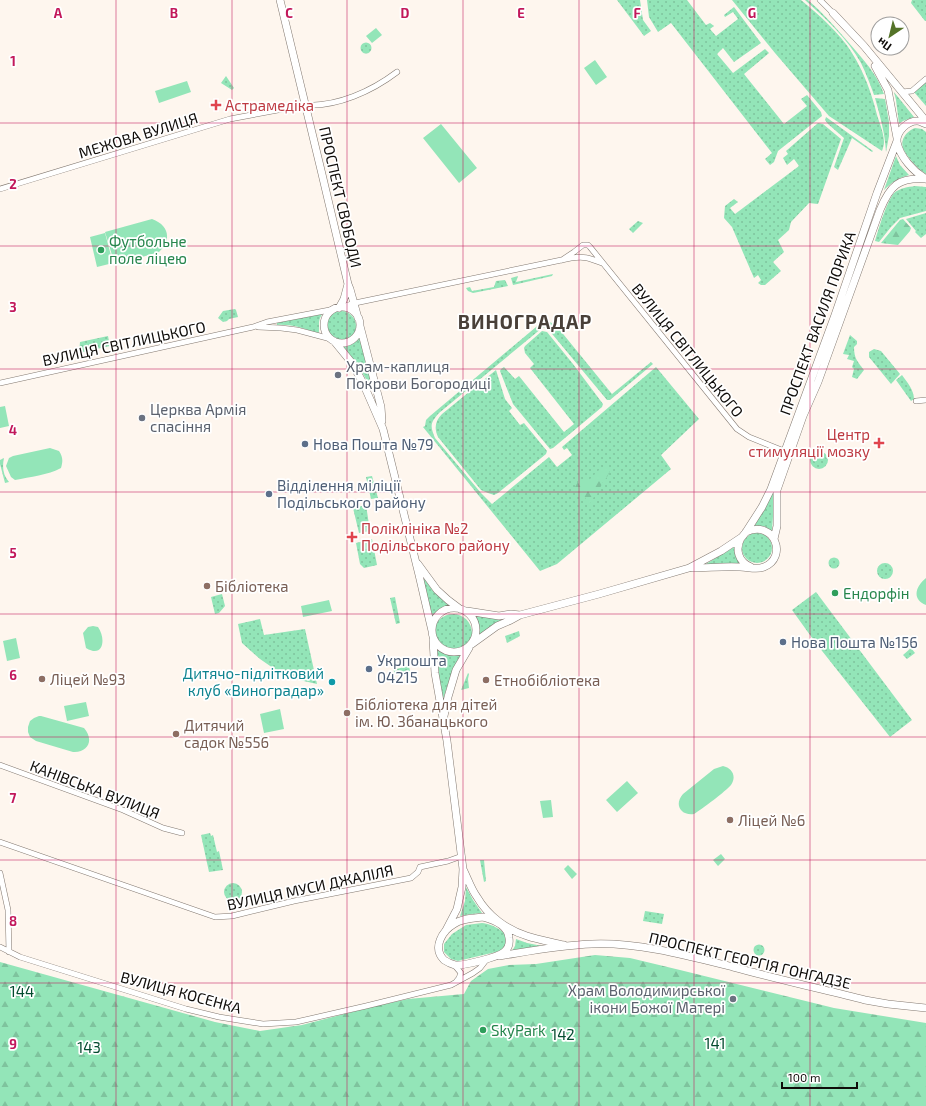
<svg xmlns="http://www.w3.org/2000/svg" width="926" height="1106" font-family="'Exo 2',sans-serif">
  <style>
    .grass { fill: url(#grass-dots) }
    .forest { fill: url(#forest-firs) }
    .garden { fill: #93e5b8 }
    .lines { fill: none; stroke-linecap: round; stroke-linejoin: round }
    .street-casing { stroke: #837971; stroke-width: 6 }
    .secondary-casing { stroke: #837971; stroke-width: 8 }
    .street { stroke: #fff; stroke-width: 5 }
    .secondary { stroke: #fff; stroke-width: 7 }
    .grid { fill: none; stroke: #c2185b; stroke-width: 1; stroke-opacity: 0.55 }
    .health-dot { fill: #e0444e; stroke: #fff; stroke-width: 1.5 }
    .leisure-dot { fill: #2e9e5b; stroke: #fff; stroke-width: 1.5 }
    .worship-dot { fill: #6b7280; stroke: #fff; stroke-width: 1.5 }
    .service-dot { fill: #5c6f8a; stroke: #fff; stroke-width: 1.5 }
    .education-dot { fill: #8d6e63; stroke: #fff; stroke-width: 1.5 }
    .culture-dot { fill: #0f9aa8; stroke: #fff; stroke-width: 1.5 }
    .labels { text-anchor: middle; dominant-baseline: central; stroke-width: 3.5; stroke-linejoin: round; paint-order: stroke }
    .health-label { font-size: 15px; fill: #be3a42; stroke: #fff; text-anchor: start }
    .street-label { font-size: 15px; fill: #0f0c09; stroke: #fff }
    .leisure-label { font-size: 15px; fill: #27864d; stroke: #fff; text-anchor: start }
    .worship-label { font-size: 15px; fill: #5b616d; stroke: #fff; text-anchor: start }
    .service-label { font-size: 15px; fill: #4e5e75; stroke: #fff; text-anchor: start }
    .education-label { font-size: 15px; fill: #785e54; stroke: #fff; text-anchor: start }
    .culture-label { font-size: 15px; fill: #0d838f; stroke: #fff; text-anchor: end }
    .park-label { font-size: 15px; fill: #044c2f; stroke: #fff }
    .district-label { font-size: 19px; font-weight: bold; letter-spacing: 1px; fill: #494039; stroke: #fff }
    .grid-label { font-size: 13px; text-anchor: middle; font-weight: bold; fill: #c2185b; stroke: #fff; stroke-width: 3.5; stroke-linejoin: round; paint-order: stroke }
  </style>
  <defs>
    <pattern id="grass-dots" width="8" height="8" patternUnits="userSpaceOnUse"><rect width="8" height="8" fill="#93e5b8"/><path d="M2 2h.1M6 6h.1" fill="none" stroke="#7ec39d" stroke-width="1.8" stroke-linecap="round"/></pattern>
    <pattern id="forest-firs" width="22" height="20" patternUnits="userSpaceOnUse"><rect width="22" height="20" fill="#93e5b8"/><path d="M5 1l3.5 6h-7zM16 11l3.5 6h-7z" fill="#7ec39d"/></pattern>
  </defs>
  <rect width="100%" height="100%" fill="#fef6ee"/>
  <path class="grass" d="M617,0H640L643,20L651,31L644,36Z
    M647,0H687L706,25L710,23L714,26L710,29L716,36L738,19L733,12L725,17L724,15L734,7L761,43L734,62L723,48L717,54L733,73L765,49L769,53L744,74L784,124L807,106L801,99L807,95L821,112L822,116L778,151L774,162L770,165L765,159L772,153L671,23L658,32L649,17Z
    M732,0H801C819,15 840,33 852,53C864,72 872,94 877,115C880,124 884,134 884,142C884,145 883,148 882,151L829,116L775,53Z
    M805,0H808C823,13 836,28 849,43C863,59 877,74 884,94L874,95C870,84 866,73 861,63C848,39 825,18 805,0Z
    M912,0H926V21H925L911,3Z
    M360.5 48a5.5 5.5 0 1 1 11 0a5.5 5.5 0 1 1-11 0Z
    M226,76L234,88L232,90L221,83Z
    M926,82V106L914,92Z
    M894,92L914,117L903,121L899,124L896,100Z
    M875,98L885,99L889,122V136L886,152C885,133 880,116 875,98Z
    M826,117L873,151L872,152L852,138L838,170L834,167L844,138L828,124L825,120Z
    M818,123L823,124L841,139L818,204L809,203L791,222L789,230L778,240L784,252L773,262L781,271L765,285H761L758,283L761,280L758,275L754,278L732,227L724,218L725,206L734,199L738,202L730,208L735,214L799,166L794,159L787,165L783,158L788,154L786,151Z
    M915,128L922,129L926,132V174C919,170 906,156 903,148C900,139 907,131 915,128Z
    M896,156L900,165L909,175C898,178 892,182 884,190Z
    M915,186L926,187V211L900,218L891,227L879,242L875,241C879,228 886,203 894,193C900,188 908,187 915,186Z
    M926,213V234L921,238L915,232L916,231L906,219Z
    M638,221L643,223L633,233L629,229Z
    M553,274L552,276L513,285L511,278L518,276L516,282Z
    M505,280L508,286L473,293L468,291L466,288L470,287L472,291L494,287L496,281Z
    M235,309L236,310L238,317L229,319L227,321L223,322L218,318L223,311Z
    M326 326a15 15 0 1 1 30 0a15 15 0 1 1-30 0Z
    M323,313C316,322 321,327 318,335C307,328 290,324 277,325V322Z
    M546,321L555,324L612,394L651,362L653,364L610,400H607L548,329L544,327L542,328L439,413C430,423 430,426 435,438L481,493L492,504L549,457L557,467L572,455L567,448L564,450L562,447L656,367L699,419L661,455L671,469L557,564L540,571L423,427L425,426L426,420L430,416L542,322Z
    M542,331L547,332L573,364L603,404L602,407L553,448L550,449L513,404L500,371L501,369L504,367L515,379L519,376L564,432L574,424L530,368L534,364L525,353L524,348L525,346Z
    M850,335L857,341V344L854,347C854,359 858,362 864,370L857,379L852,377L854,369L852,367L854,361L847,359L849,355L843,354Z
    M108,336L110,346L79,353L80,342Z
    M360,336L373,385L371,387L358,366L341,347C349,347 355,343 360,336Z
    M874,349L881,351L900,374L891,384L869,357V352Z
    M496,370L505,399L512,408L509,411L520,425L524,423L547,451L546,454L498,493L494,495L488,493L481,490L438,437C434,428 435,421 442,414Z
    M902,375C907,382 914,390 914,399L911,401L896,380Z
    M810 460a9 9 0 1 1 18 0a9 9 0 1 1-18 0Z
    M4,458C2,467 3,475 9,482L5,483L0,464V460Z
    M372,476L378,498L371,499L366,477Z
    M775,488L772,531L764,526L754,527Z
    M366,505L370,531L359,533L353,508Z
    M742 548a15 15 0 1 1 30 0a15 15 0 1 1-30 0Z
    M372,539L377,565L364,568L360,564L356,543Z
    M734,547L735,555L740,564L731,563L701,567Z
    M828.5 563a5.5 5.5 0 1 1 11 0a5.5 5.5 0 1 1-11 0Z
    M877 571a8 8 0 1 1 16 0a8 8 0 1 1-16 0Z
    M421,574L433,591L449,604V606C441,608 437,612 432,619Z
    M816,592L912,720L890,737L815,642L792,610Z
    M222,594L225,606L219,613L215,614L211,597Z
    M395,597L400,623L396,624L390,598Z
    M434 633a19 19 0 1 1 38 0a19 19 0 1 1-38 0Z
    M475,615L505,617L506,620L477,637C480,628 479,624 475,615Z
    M260,619L264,635L305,629L317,684L286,677L260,659L242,643L238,624Z
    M519,631L520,636L507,643L505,636Z
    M436,648C442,654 450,657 459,655L460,657L453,670L443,699L441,698Z
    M911,648L915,653L907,659L903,655Z
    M409,666L410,671L395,674L393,669L396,668V669Z
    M468,673L469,674L468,679L469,688L461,690Z
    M210,833L211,836L213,835L217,852L219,851L223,870L209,872L201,835Z
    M480,860H484L486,881L484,882Z
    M224 892a9 9 0 1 1 18 0a9 9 0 1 1-18 0Z
    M466,887L473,900L482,913L471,914L460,916L465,901Z
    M645,911L664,914L662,924L643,921Z
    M482,923C497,925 518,937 500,951L458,961L451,959L444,952V944L452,934L466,925Z
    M516,939L527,943L542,946L512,951L515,946Z
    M753.5 950a5.5 5.5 0 1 1 11 0a5.5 5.5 0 1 1-11 0Z"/>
  <path class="forest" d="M903,219L911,228L910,231L898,245L881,243L900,220Z
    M601,468H607L610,471L607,477L603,482L597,494L593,498L590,504H588L585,497L578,493L574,489L579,480L590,479Z
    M595,955L630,958L680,970L834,1008L926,1023V1106H0V962L215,1022L260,1031L302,1025L371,1007L408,999L464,994L471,981L488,969L509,965L536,964Z"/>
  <path class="garden" d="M376,28L382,35L372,43L366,36Z
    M595,60L607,77L596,85L584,68Z
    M187,81L191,92L159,103L155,91Z
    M441,124L477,168L459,183L423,138Z
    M152,219C169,225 172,240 159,252L115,265L105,232Z
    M105,233L113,263L97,267L90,237Z
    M5,406L9,426L0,428V407Z
    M50,448L59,451C63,457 63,461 61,468C48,475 30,477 15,480L11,477L6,466L9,458L13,456Z
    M926,578V605C911,599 916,586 926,578Z
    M329,600L332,611L303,617L301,606Z
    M93,626L98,627C106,638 104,659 86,648L83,633L88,627Z
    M16,638L20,658L7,661L3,641Z
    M86,702L89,716L67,721L64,706Z
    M280,709L284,729L264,733L260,714Z
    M39,716H41L84,728C94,739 89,753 73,752L36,741L30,737L28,732V727L30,721L34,718Z
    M723,766C732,768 737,776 731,785C726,791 702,809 694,814C680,816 674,804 683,794L714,769Z
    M627,781L638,793L617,812L606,800Z
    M551,800L553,817L543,818L540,801Z
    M721,854L725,859L718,866L713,860Z
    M568,865L577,874L572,879L564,869Z"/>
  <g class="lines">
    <defs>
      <path id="street" d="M820,0L833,13
        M902,92L912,91L926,79
        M0,189L230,119L305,105C337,107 372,91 397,72
        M562,260L574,252L583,245H588L590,247L737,429L749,437L784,451
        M339,308L355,303L571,258C585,256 589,258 602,263
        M258,327L281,328L297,330L331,339
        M0,383L253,327L267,322L335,309
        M916,401L926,400
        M0,765L123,810L163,828L182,833
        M0,842L215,917L232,916L294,901L411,878L418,872L420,867L448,861L462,856
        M0,873L8,910L9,952
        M0,947L20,957L186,1009L219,1017L263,1024L296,1022L366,1006L451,985L473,973L480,968L487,959
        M454,965L456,967L461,973L459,978L455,983"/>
      <path id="secondary" d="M280,0L321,170L348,284L350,289L358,318
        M833,13L864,46L926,121
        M875,66L888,90L897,138
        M926,179C913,171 900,157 897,142C896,132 907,121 917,121C920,121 923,123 926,124
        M324 325a18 18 0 1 1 36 0a18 18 0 1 1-36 0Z
        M339,308L344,299L348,284
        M360,326L381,407L382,421
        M334,341L352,363L363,383L383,429L419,575L432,631
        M741,538C735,549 738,562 751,567
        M774,539L777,526V490L803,416L818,382L880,210C890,186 898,177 926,179
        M418,564L437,590L448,600L460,609
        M693,568C708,568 724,566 740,567C748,567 757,570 764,567C788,558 775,519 746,532
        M432 630a22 22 0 1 1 44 0a22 22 0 1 1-44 0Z
        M467,611L499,616L511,614L520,615
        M433,640L435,673L447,741L463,869L462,887L457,909L445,932
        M472,644L497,626L511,620L520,615L599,594L689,568L721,551L742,537L746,532L762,507L771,489L835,315L877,193L897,141
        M444,716L448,697L456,670L469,648
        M463,869C468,879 471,889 477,897C488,916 507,930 527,936C539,940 552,942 564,945
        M483,917C495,920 508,925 509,938C510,944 509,948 504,952C498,957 464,966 455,965C451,964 447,962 444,960C432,948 442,931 454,924C462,918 473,918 483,917Z
        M499,956C530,951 561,945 592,944C638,942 689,956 733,967C777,979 821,989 865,1000L888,1004L926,1008"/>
    </defs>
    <use href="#street" class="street-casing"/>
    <use href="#secondary" class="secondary-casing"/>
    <use href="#street" class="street"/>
    <use href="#secondary" class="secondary"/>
  </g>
  <path class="grid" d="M116,0V1106M232,0V1106M347,0V1106M463,0V1106M579,0V1106M694,0V1106M810,0V1106M0,123H926M0,246H926M0,369H926M0,492H926M0,614H926M0,737H926M0,860H926M0,983H926"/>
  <g class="health-dot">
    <path d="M214 99h4v4h4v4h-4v4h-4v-4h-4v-4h4z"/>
    <path d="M877 437h4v4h4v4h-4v4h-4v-4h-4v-4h4z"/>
    <path d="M350 531h4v4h4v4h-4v4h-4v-4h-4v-4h4z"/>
  </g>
  <g class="leisure-dot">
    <circle cx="101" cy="250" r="4"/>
    <circle cx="835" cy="593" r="4"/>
    <circle cx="483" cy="1030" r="4"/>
  </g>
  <g class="worship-dot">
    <circle cx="338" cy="375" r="4"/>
    <circle cx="142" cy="418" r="4"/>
    <circle cx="733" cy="999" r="4"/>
  </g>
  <g class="service-dot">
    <circle cx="305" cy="444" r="4"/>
    <circle cx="269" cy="494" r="4"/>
    <circle cx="783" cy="642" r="4"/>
    <circle cx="369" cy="669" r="4"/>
  </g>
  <g class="education-dot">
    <circle cx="207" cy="586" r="4"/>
    <circle cx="42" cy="679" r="4"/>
    <circle cx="486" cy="680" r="4"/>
    <circle cx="347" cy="713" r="4"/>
    <circle cx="176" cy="734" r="4"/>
    <circle cx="730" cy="820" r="4"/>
  </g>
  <circle class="culture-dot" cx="332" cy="682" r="4"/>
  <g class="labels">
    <g class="health-label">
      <text x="225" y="105">Астрамедіка</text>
      <text x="870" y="434" text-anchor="end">Центр<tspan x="870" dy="17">стимуляції мозку</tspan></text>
      <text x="361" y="528">Поліклініка №2<tspan x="361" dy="17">Подільського району</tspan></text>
    </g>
    <g class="street-label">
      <text transform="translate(138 135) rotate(-17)">МЕЖОВА ВУЛИЦЯ</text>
      <text transform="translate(341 197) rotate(77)">ПРОСПЕКТ СВОБОДИ</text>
      <text transform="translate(817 323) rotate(-70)">ПРОСПЕКТ ВАСИЛЯ ПОРИКА</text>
      <text transform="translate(124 343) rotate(-12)">ВУЛИЦЯ СВІТЛИЦЬКОГО</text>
      <text transform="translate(688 350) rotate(51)">ВУЛИЦЯ СВІТЛИЦЬКОГО</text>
      <text transform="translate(95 789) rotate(21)">КАНІВСЬКА ВУЛИЦЯ</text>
      <text transform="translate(310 887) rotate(-12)">ВУЛИЦЯ МУСИ ДЖАЛІЛЯ</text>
      <text transform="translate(750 960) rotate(13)">ПРОСПЕКТ ГЕОРГІЯ ГОНГАДЗЕ</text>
      <text transform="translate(181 992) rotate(15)">ВУЛИЦЯ КОСЕНКА</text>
    </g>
    <g class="leisure-label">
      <text x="109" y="241">Футбольне<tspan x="109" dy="17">поле ліцею</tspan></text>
      <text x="843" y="593">Ендорфін</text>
      <text x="491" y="1030">SkyPark</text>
    </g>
    <g class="worship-label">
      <text x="346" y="366">Храм-каплиця<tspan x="346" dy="17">Покрови Богородиці</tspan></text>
      <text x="150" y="409">Церква Армія<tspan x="150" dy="17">спасіння</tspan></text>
      <text x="725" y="990" text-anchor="end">Храм Володимирської<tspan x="725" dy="17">ікони Божої Матері</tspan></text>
    </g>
    <g class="service-label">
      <text x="313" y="444">Нова Пошта №79</text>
      <text x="277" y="485">Відділення міліції<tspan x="277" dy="17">Подільського району</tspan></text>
      <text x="791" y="642">Нова Пошта №156</text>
      <text x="377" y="660">Укрпошта<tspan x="377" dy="17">04215</tspan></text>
    </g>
    <g class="education-label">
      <text x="215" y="586">Бібліотека</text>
      <text x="50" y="679">Ліцей №93</text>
      <text x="494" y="680">Етнобібліотека</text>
      <text x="355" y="704">Бібліотека для дітей<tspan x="355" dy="17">ім. Ю. Збанацького</tspan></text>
      <text x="184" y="725">Дитячий<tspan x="184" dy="17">садок №556</tspan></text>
      <text x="738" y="820">Ліцей №6</text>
    </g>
    <g class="culture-label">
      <text x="324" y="673">Дитячо-підлітковий<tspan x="324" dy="17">клуб «Виноградар»</tspan></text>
    </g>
    <g class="park-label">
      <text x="22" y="991">144</text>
      <text x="563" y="1034">142</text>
      <text x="715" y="1043">141</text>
      <text x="89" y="1047">143</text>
    </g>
    <g class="district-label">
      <text x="525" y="321">ВИНОГРАДАР</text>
    </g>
  </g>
  <g class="grid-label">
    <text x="58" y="18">A</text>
    <text x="174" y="18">B</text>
    <text x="289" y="18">C</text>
    <text x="405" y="18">D</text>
    <text x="521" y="18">E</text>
    <text x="637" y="18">F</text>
    <text x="752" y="18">G</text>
    <text x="13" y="66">1</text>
    <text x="13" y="189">2</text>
    <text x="13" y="312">3</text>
    <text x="13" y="435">4</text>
    <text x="13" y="558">5</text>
    <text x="13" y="680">6</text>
    <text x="13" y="803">7</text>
    <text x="13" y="926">8</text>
    <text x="13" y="1049">9</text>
  </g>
  <g transform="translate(890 36) rotate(215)"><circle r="19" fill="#ffffff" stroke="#9f9e9d"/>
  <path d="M0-3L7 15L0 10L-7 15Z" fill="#547328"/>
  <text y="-6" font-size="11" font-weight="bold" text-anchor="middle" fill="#0f0c09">Пн</text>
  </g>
  <path d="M782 1082v6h75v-6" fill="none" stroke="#0f0c09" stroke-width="2"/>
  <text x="788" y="1082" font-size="12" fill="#0f0c09" stroke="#ffffff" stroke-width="3" paint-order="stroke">100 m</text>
</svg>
